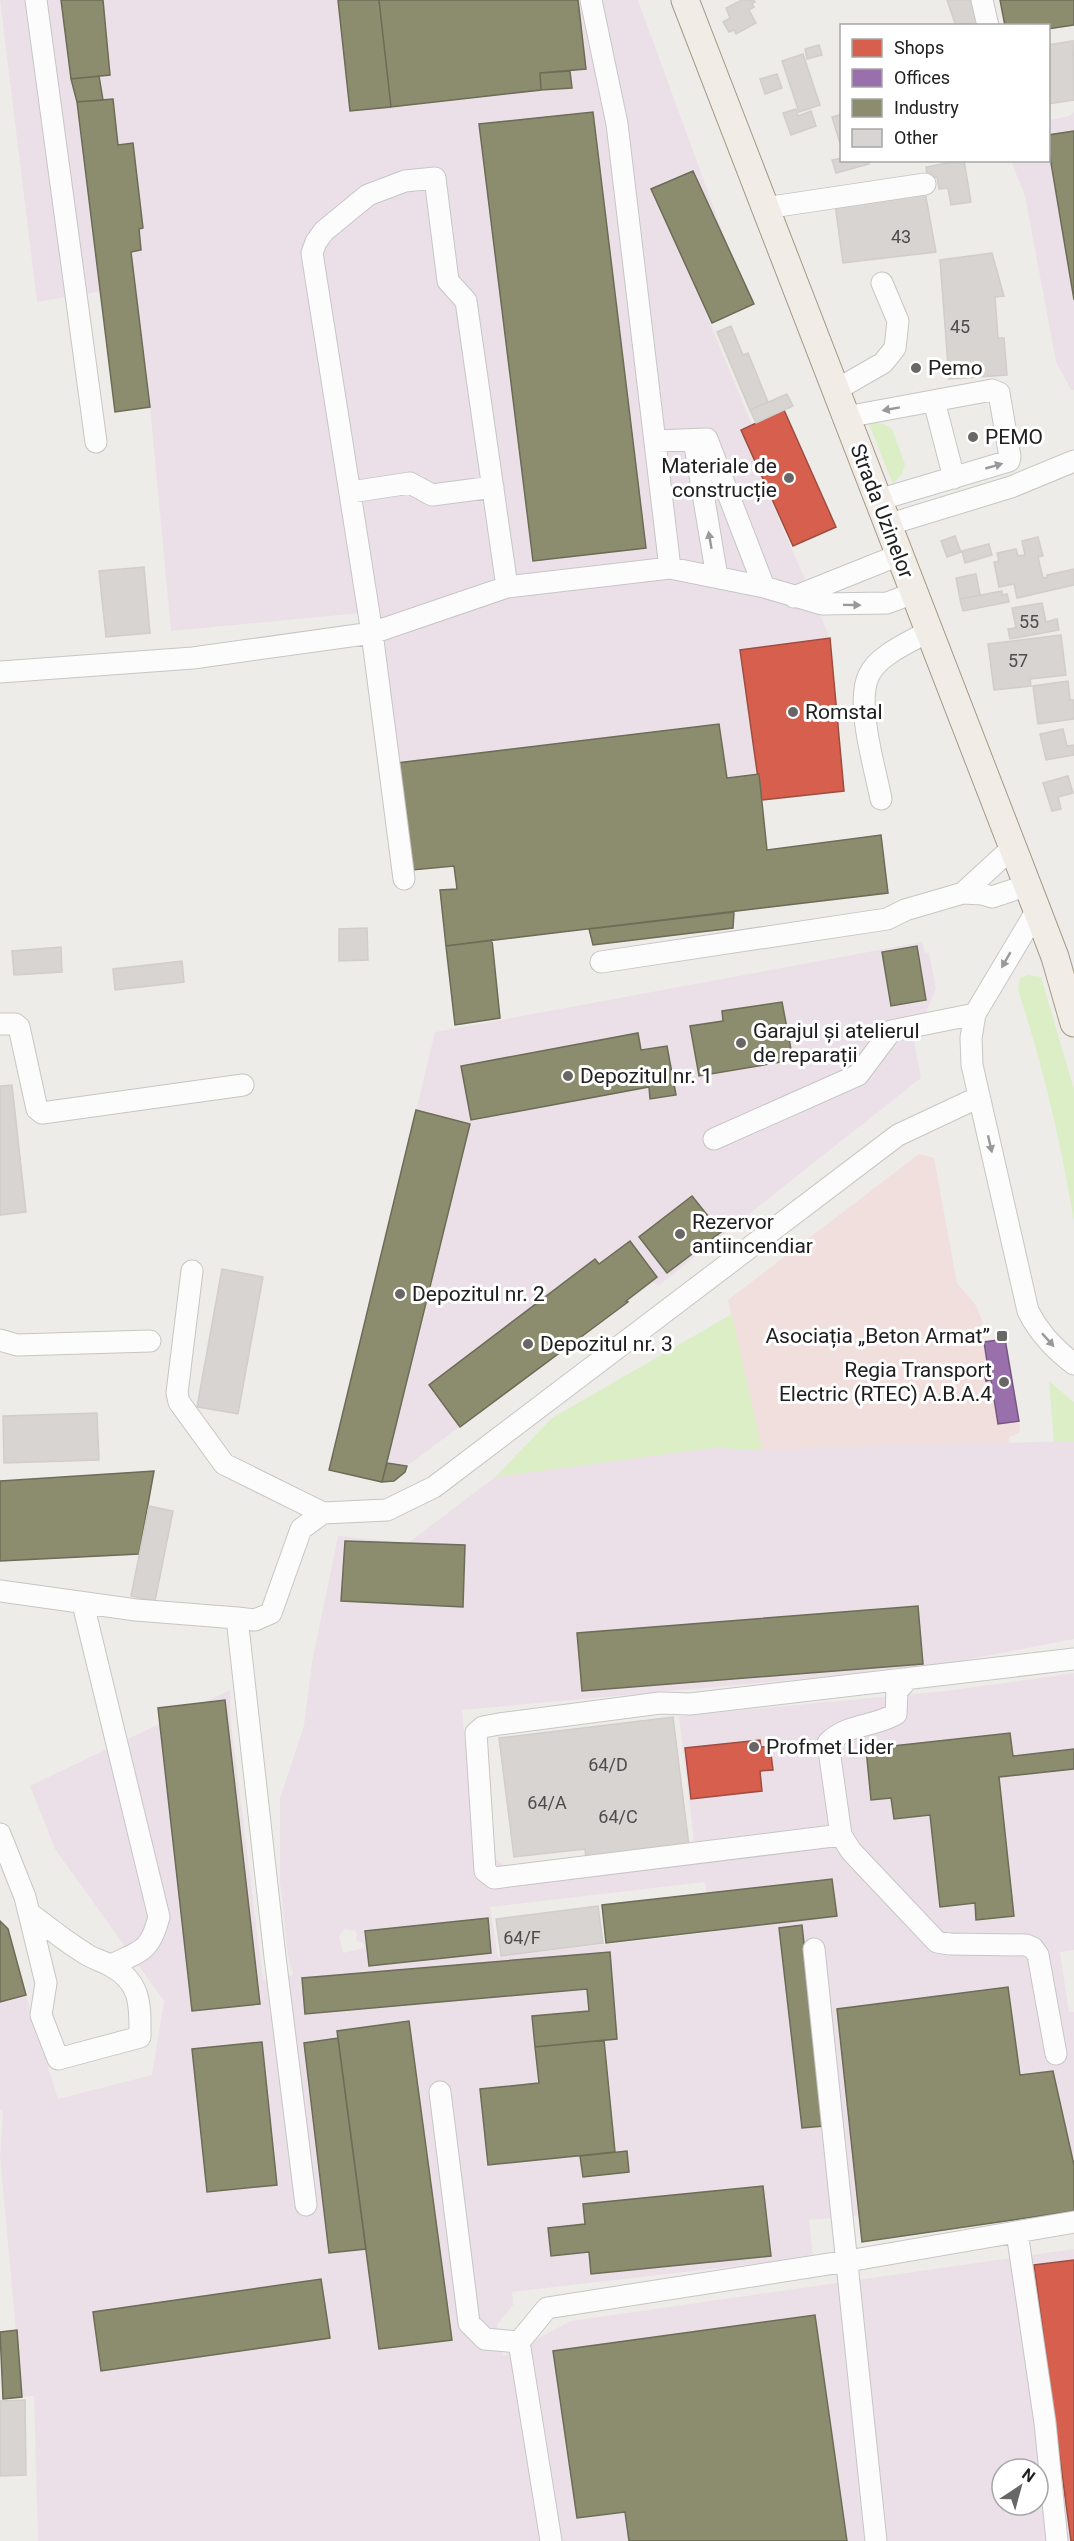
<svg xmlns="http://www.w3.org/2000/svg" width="1074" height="2541" font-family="Roboto,sans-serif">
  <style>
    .commercial { fill: #f1dfdd }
    .industrial { fill: #ece0e8; fill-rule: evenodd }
    .grass { fill: #dbeec5 }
    .shops { fill: #d6604d; stroke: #9f4d40; stroke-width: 1.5 }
    .offices { fill: #9970ab; stroke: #755881; stroke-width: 1.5 }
    .industry { fill: #8c8c6e; stroke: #6c6c57; stroke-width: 1.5 }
    .building { fill: #d7d4d1; stroke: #d1cdca; stroke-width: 1.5 }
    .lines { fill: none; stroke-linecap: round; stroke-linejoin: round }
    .minor-casing { stroke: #c7c6c5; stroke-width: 23 }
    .major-casing { stroke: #a59a85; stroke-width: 29 }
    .minor { stroke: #fcfcfc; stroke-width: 21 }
    .major { stroke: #f1ece6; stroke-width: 27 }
    .oneway { fill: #999 }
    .poi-dot { fill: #686766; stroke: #fff; stroke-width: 2 }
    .labels { text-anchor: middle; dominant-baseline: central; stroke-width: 6; stroke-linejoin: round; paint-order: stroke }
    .number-label { font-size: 18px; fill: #4e4d4c }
    .poi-label { font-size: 21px; fill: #202020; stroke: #fff; text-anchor: start }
    .street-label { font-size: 21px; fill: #202020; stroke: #fff }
  </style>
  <rect width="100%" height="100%" fill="#eeece9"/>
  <path class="commercial" d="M919,1154L934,1158L957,1283L975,1304L982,1320L988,1368L983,1369L985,1381L991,1380L998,1424L1019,1421L1020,1432L1010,1437L1008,1444L762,1450L728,1300Z"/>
  <path class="industrial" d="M0,0H638L728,247L687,267L752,425L741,430L830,638L740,650L759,774L384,809L361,613L171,631L150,407L135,286L37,302Z
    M1074,112V390H1071L1056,362L1025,196L1011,161L1048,160L1049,120L1069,116Z
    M922,942L925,953L929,952L936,989L914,1041L921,1078L658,1286L654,1282L407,1466L405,1472L394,1481L382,1482L329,1470L435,1032Z
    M1074,1441V1639L924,1668L462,1710L465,1741L490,1739L482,1749L495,1858L512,1872L695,1850L679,1716L946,1691L1074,1673V1950L1060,1952L1069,2012H1074V2196L809,2220L813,2257L512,2292L513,2305L497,2325L503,2356L571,2321L1074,2249V2541H38L34,2396L22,2397L0,2156L3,2112L0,2109V2002L26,1995L58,2099L152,2075L164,2001L55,1849L30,1786L230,1690L231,1723L263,1980L293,1975L288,1956L280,1883V1798L304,1725L312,1662L338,1536L408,1543L495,1477L719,1447L740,1450ZM705,1882L713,1932L498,1957L490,1907ZM345,1929L355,1931L357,1934L356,1941L364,1944V1948L343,1953L339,1936ZM1002,2469H1038V2505H1002Z"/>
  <path class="grass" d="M873,423L884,424L892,429L905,464L902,474L893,484L869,424Z
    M1028,975L1041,977L1074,1089V1222C1061,1143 1043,1066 1018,990L1020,978Z
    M732,1314L762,1450H739L719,1447L495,1477L552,1418Z
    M1049,1381L1074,1402V1441L1054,1442Z"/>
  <path class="shops" d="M784,410L836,527L793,546L741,430Z
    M830,638L844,791L761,800L740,650Z
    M760,1740L761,1747L770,1746L773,1770L760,1771L762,1791L691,1799L685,1748Z
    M1074,2260V2541H1071L1034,2265Z"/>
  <path class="offices" d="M1005,1339L1019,1421L998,1424L991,1380L986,1381L983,1369L988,1368L984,1342Z"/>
  <path class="industry" d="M61,0H103L110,75L71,79Z
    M338,0H379L391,107L350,111Z
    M379,0H578L586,69L540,73L541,90L391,107Z
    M1000,0H1074V25L1048,29V26H1005Z
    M570,71L572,88L541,90L540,73Z
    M99,76L103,100L77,102L71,79Z
    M113,99L118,145L133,143L143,228L139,229L141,250L131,252L150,407L115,412L77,102Z
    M593,112L646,548L533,561L479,124Z
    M1074,131V300L1048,145V135Z
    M693,171L754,304L712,323L651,189Z
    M719,724L727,778L759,774L767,850L881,835L888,893L446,946L440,890L457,889L454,866L412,870L397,763Z
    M734,912L733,928L593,945L589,929Z
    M492,940L500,1018L455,1025L446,946Z
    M917,946L926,1000L891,1006L882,952Z
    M782,1002L793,1060L699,1076L690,1026L723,1021L722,1011Z
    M638,1033L641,1050L667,1046L676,1095L650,1099L649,1087L471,1120L461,1066Z
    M416,1110L470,1124L382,1482L329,1470Z
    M692,1196L721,1232L667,1273L639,1237Z
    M630,1241L657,1277L626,1301L628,1302L460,1427L429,1385L595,1259L599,1264Z
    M387,1463L407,1466L405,1472L394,1481L382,1482Z
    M154,1471L139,1554L0,1561V1481Z
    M345,1541L465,1545L463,1607L341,1601Z
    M918,1606L923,1664L582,1691L577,1633Z
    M225,1700L260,2004L192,2011L158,1708Z
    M1010,1733L1013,1756L1074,1749V1769L999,1777L1014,1916L976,1920L975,1903L940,1907L930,1815L894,1819L891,1798L871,1800L866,1749Z
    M832,1879L837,1916L606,1943L602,1905Z
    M488,1918L491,1953L369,1966L365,1931Z
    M0,1921L8,1929L26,1995L0,2002Z
    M802,1925L824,2126L802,2128L779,1928Z
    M610,1952L617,2039L535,2047L532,2016L589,2011L587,1989L305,2014L302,1978Z
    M1008,1987L1020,2075L1053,2071L1074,2165V2211L862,2242L837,2009Z
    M409,2021L452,2340L379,2349L337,2031Z
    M338,2038L366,2249L329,2253L304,2043Z
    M604,2040L615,2152L488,2165L480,2089L539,2083L535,2047Z
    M262,2042L277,2185L207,2192L192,2049Z
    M627,2151L629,2172L583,2177L580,2156Z
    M763,2186L771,2256L591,2274L589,2252L551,2256L548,2228L585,2224L583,2204Z
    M321,2279L330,2338L101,2371L93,2312Z
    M815,2315L847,2541H629L625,2512L577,2518L553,2351Z
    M17,2330L22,2397L3,2399L0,2332Z"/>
  <path class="building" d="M742,0H754L755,2L752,4L754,7L749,10L756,23L736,34L734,30L729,32L723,22L730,18L726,8Z
    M947,0H976L984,26H956Z
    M1073,41L1074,100L1048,104V45Z
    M819,45L822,55L807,59L805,49Z
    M803,54L820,105L799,112L782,61Z
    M777,74L782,88L765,94L760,79Z
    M796,109L798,116L811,111L816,126L791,135L783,113Z
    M842,114V150L832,117Z
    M842,158V160H868L869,164L836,173L832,160Z
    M964,160L971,202L951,205L948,188L939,189L937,177L928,179L926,167Z
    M925,192L936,252L843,263L835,204Z
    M992,253L1004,296L995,297L998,338H1004L1007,375L949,379L940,260Z
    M731,326L743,355L748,353L768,402L750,410L717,332Z
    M787,394L793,406L756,423L750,410Z
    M955,536L961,552L947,557L941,541Z
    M1038,537L1043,556L1038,557L1043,578L1048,577L1047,575L1074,569V585L1017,598L1014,584L999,587L994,562L999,561L997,553L1016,549L1018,556L1025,555L1022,541Z
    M989,544L992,555L965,563L962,551Z
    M144,567L150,633L106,637L99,571Z
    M976,574L980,595L960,599L956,578Z
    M1002,591V595L1007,594L1009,602L963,611L960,599Z
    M1042,603L1046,622L1057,619L1059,630L1010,639L1008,629L1016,628L1012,608Z
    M1061,635L1066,675L1030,679L1031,686L994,690L988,644Z
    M1068,681L1070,700H1074V719L1038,724L1033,686Z
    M1063,729L1067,746L1074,745V755L1046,760L1040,734Z
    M1068,776L1073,793L1058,797L1061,809L1052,811L1043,783Z
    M367,928L368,960L339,961V929Z
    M61,947L62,972L14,975L12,951Z
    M182,961L184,982L115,990L113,969Z
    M12,1085L26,1212L0,1215V1086Z
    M222,1269L263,1277L238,1414L197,1407Z
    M97,1413L99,1460L4,1463L3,1416Z
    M149,1506L173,1511L155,1601L131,1596Z
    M673,1717L689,1846L586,1859L585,1849L514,1857L499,1738Z
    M598,1906L603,1943L501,1956L496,1919Z
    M25,2400L26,2475L0,2476V2401Z"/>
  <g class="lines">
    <defs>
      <path id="minor" d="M36,0L96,442
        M591,0L617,124L670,568
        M982,0L988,26
        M765,208L925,184
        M836,390L883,363L895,348L898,321L882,283
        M934,401L954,478
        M846,417L992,390L999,393L1010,457L1009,461L878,500
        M694,440L717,577
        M655,441L707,439L764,587
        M351,492L410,483L432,495L493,487
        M887,525L1011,487L1074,461
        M794,597L899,555
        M0,672L193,658L372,633L312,253L316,242L324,231L368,195L405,181L435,178L448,281L466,301L507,587
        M881,799C875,768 855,703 869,675C878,655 910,642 929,631
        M404,879L372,633L507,587L670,568L764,587L822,604L887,603L914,593
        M963,893L1012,848
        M1037,910L975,1014L971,1038L972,1065L1028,1311C1039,1333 1054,1349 1074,1364
        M601,962L887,919L905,910L963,893L982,894L992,897L1028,885
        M0,1024H15L19,1027L37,1109L42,1113L243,1085
        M714,1139L858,1075L891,1031L975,1014
        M192,1271L177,1393L179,1402L224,1464L323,1513
        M0,1340L17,1345L150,1341
        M0,1591L136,1610L237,1618L255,1620L271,1613L301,1529L323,1513L387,1510L434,1487L898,1135L979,1097
        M83,1604L159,1917C150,1952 141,1951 111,1965
        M237,1618L275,1957L306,2205
        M907,1680L897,1691L896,1714C874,1727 846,1724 828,1743L841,1835L851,1851L937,1942L950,1944L1026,1945L1033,1948L1038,1955L1056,2054
        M0,1834L25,1897L46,1983L41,2015L58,2059L140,2037C140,2006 142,1983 111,1966C103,1961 93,1959 86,1954C66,1942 48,1927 29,1913
        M841,1835L494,1878L485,1871L476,1733L483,1727L499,1724L660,1703L690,1704L1074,1659
        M814,1949L876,2541
        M440,2092L469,2323L485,2339L519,2342
        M1017,2232L1045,2423L1057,2541
        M551,2541L519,2342L547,2308L848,2261L1074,2222"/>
      <path id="major" d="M685,0L1037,910L1055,957L1074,1023"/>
    </defs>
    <use href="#minor" class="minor-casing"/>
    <use href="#major" class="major-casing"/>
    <use href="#minor" class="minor"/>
    <use href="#major" class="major"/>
  </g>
  <defs><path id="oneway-solid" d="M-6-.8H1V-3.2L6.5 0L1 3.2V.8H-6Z" transform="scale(1.5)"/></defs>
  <g class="oneway">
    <use href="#oneway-solid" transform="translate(891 409) rotate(170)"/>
    <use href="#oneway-solid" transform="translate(994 466) rotate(-16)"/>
    <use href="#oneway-solid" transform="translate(710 540) rotate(-100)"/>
    <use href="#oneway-solid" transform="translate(852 605) rotate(1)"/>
    <use href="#oneway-solid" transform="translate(1006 960) rotate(120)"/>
    <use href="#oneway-solid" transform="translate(990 1144) rotate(77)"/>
    <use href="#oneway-solid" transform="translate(1048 1340) rotate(48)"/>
  </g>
  <g class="poi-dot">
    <circle cx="916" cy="368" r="6"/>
    <circle cx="973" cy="437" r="6"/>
    <circle cx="789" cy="478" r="6"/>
    <circle cx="793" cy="712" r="6"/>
    <circle cx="741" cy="1043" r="6"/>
    <circle cx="568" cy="1076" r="6"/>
    <circle cx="680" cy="1234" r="6"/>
    <circle cx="400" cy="1294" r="6"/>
    <rect x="996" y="1330" width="12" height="12" rx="3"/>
    <circle cx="528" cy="1344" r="6"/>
    <circle cx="1004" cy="1382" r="6"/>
    <circle cx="754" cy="1747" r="6"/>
  </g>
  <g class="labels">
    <g class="number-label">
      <text x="901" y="236">43</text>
      <text x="960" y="326">45</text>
      <text x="1029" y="621">55</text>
      <text x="1018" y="660">57</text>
      <text x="608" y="1764">64/D</text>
      <text x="547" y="1802">64/A</text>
      <text x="618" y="1816">64/C</text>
      <text x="522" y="1937">64/F</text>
    </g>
    <g class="poi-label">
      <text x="928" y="368">Pemo</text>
      <text x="985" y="437">PEMO</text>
      <text x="777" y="466" text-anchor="end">Materiale de<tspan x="777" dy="24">construcție</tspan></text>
      <text x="805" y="712">Romstal</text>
      <text x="753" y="1031">Garajul și atelierul<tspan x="753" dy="24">de reparații</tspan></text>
      <text x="580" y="1076">Depozitul nr. 1</text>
      <text x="692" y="1222">Rezervor<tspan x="692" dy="24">antiincendiar</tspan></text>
      <text x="412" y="1294">Depozitul nr. 2</text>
      <text x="990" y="1336" text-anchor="end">Asociația „Beton Armat”</text>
      <text x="540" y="1344">Depozitul nr. 3</text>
      <text x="992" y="1370" text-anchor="end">Regia Transport<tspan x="992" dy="24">Electric (RTEC) A.B.A.4</tspan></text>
      <text x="766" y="1747">Profmet Lider</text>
    </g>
    <g class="street-label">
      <text transform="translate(882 511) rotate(69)">Strada Uzinelor</text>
    </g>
  </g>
  <rect x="840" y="24" width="210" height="138" fill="#ffffff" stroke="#a6a6a6" stroke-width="1.5"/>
  <rect x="852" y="39" width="30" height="18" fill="#d6604d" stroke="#a6a6a6" stroke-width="1.5"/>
  <text x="894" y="54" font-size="18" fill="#202020">Shops</text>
  <rect x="852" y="69" width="30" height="18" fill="#9970ab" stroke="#a6a6a6" stroke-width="1.5"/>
  <text x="894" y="84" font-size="18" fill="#202020">Offices</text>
  <rect x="852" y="99" width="30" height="18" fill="#8c8c6e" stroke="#a6a6a6" stroke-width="1.5"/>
  <text x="894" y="114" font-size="18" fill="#202020">Industry</text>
  <rect x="852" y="129" width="30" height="18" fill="#d7d4d1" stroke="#a6a6a6" stroke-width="1.5"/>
  <text x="894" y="144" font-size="18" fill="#202020">Other</text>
  <g transform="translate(1020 2487) rotate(36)"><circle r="28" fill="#ffffff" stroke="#a6a6a6" stroke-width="1.5"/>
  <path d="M0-4.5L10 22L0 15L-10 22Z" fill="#686766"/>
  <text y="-9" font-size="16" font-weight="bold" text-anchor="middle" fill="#202020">N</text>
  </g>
</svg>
